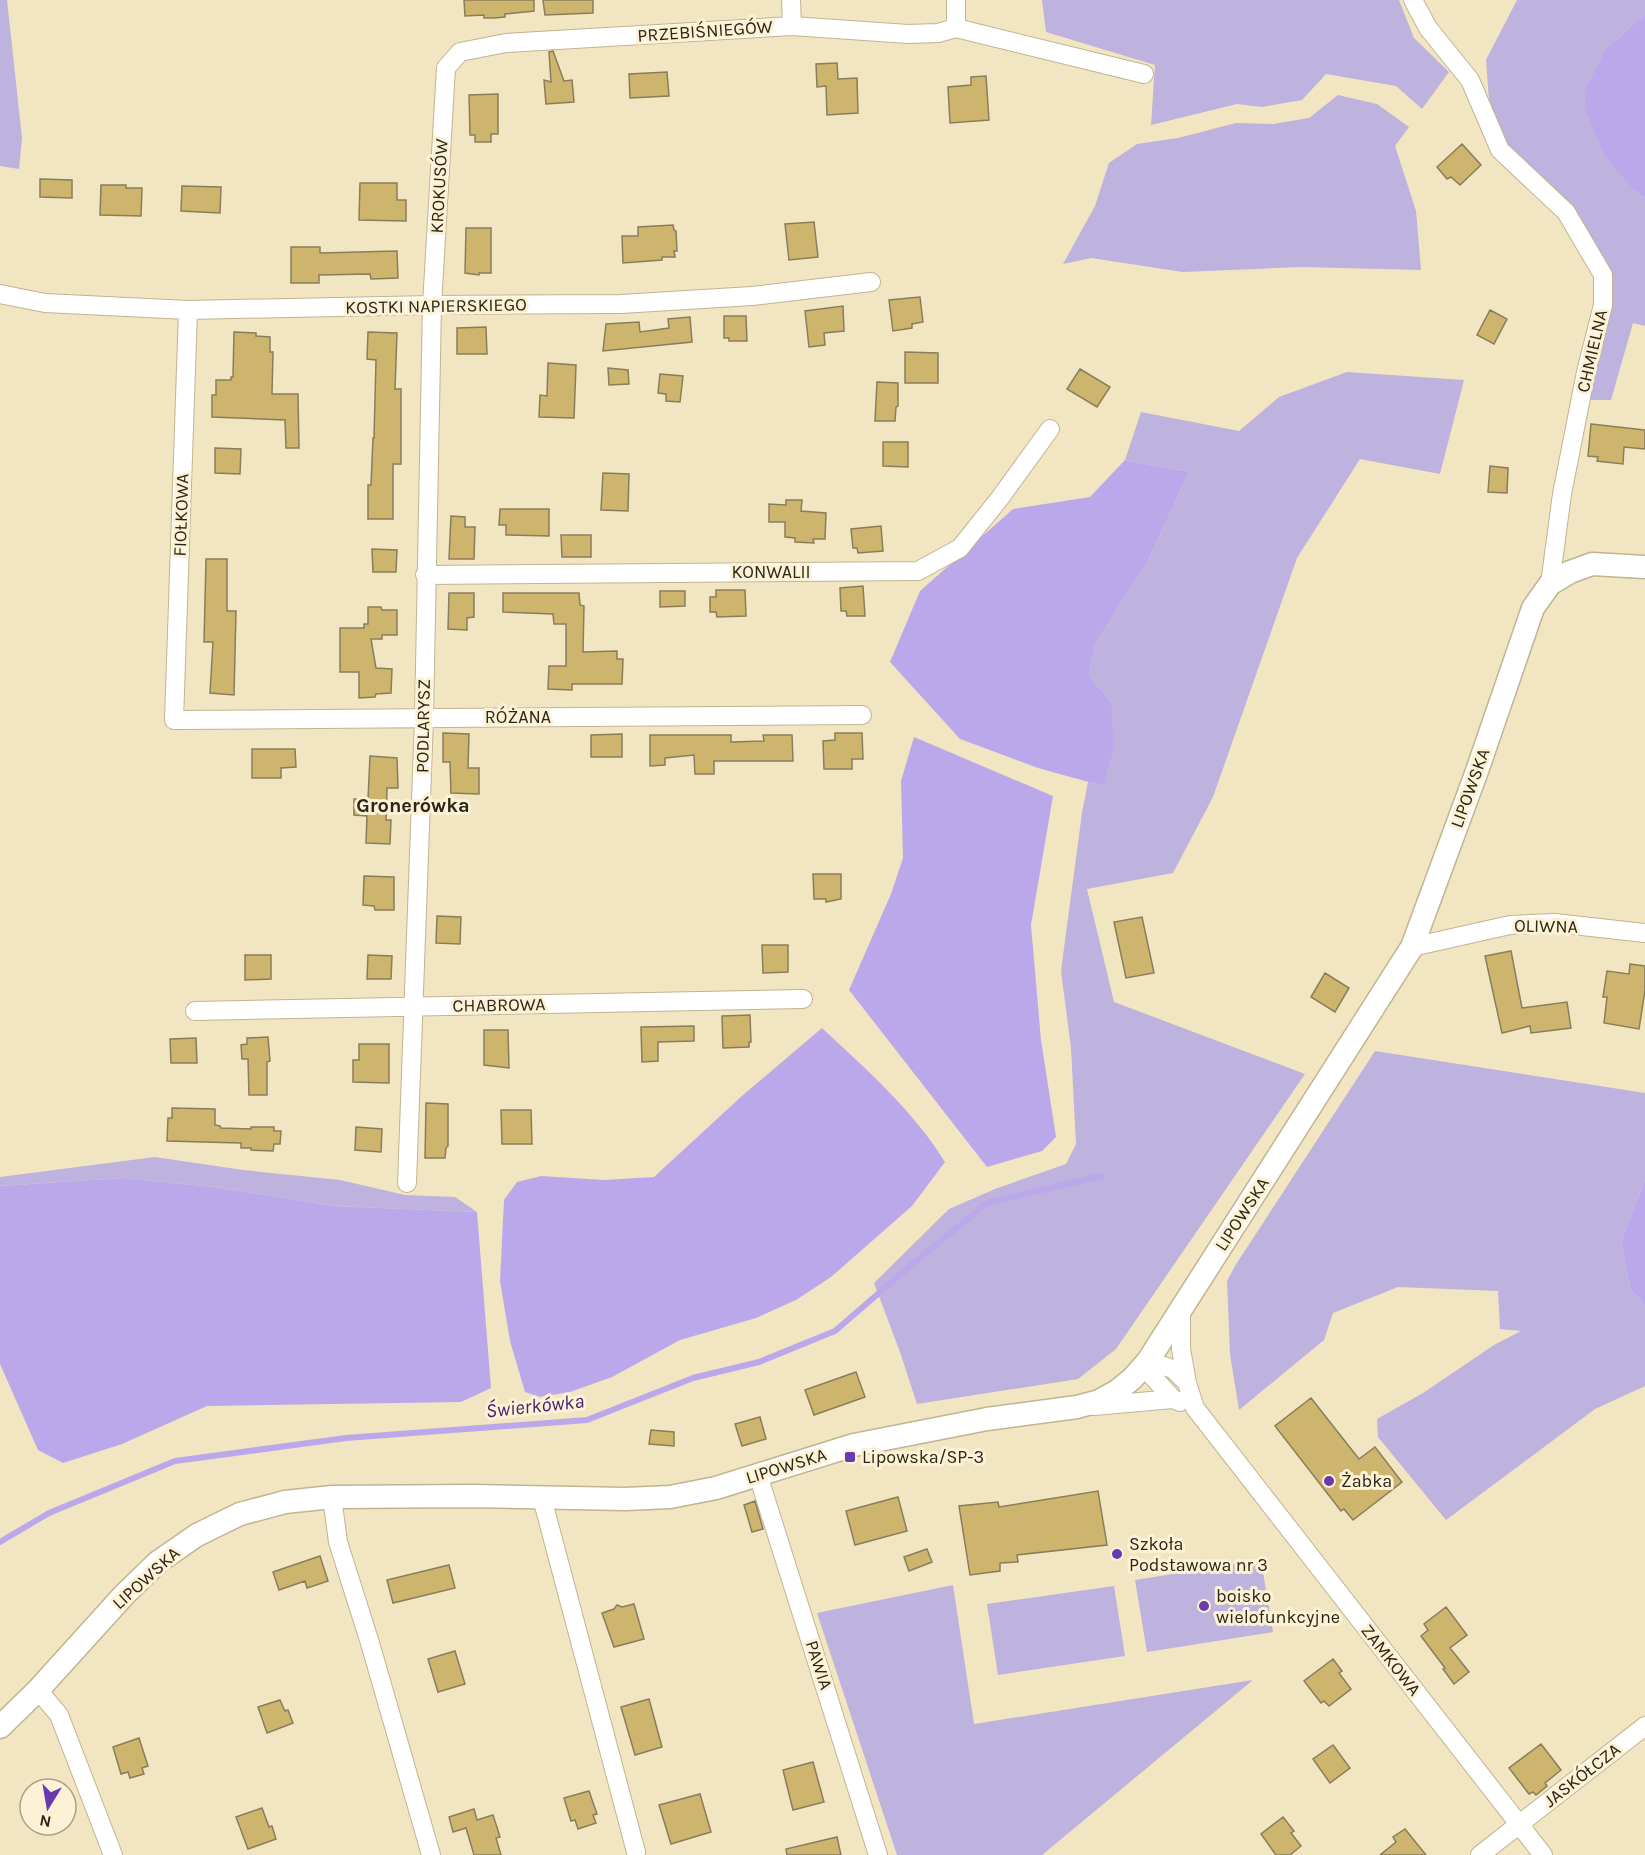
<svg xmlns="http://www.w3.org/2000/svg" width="1645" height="1855" font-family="Karla,sans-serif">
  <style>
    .green { fill: #beb2de }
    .water { fill: #bba8ea }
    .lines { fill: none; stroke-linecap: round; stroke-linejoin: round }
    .stream { stroke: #bba8ea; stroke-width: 6 }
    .building { fill: #ceb56e; stroke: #897d5c; stroke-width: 1.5 }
    .minor-casing { stroke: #c0b491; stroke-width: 20 }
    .tertiary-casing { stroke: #c0b491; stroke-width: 25 }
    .minor { stroke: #fff; stroke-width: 18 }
    .tertiary { stroke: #fff; stroke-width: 22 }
    .poi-dot { fill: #6939b0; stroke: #fdf2d5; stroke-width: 2 }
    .labels { text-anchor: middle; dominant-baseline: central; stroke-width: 6; stroke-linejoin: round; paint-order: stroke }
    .street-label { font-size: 18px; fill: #2b2618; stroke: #fdf2d5 }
    .poi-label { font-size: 18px; fill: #2b2618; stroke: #fdf2d5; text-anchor: start }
    .neighbourhood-label { font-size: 20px; font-weight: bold; fill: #2b2618; stroke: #fdf2d5 }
    .water-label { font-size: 20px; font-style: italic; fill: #41236f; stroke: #fdf2d5 }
  </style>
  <rect width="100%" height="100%" fill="#f2e5c1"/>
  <path class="green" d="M0,0H7L22,138L19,169L0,166Z
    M1042,0H1399L1414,38L1449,72L1422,109L1396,86L1326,74L1302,100L1262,107L1237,104L1151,125L1155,65L1046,32Z
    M1517,0H1645V14L1607,48L1634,190L1645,198V326L1633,323L1611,400H1588L1603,340L1613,283L1606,264L1596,243L1569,207L1542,176L1509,149L1490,113L1486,60Z
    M1338,95L1377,104L1409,127L1395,146L1416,211L1421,270L1302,267L1183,272L1091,258L1063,264L1095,206L1109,163L1137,144L1178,138L1236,123L1273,124L1309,118Z
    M1347,372L1464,380L1440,474L1360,459L1297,558L1213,797L1173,873L1087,889L1114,1002L1305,1074L1116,1349L1078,1379L917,1404L900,1352L874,1283L949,1209L995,1189L1066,1164L1076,1144L1071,1048L1061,971L1082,813L1088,782L1103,786L1111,702L1089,676L1095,644L1147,563L1189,472L1125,460L1141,412L1239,431L1279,397Z
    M1375,1051L1645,1093V1180L1621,1241L1630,1288L1645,1306V1386L1595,1409L1446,1520L1378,1437L1377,1419L1423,1393L1494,1345L1521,1331L1500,1329L1498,1291L1398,1287L1333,1313L1324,1340L1239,1410L1230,1354L1227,1281L1235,1266Z
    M155,1157L243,1170L340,1180L405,1195L455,1197L477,1212L334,1206L214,1187L122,1178L0,1186V1177Z
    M1261,1560L1273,1632L1147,1652L1135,1580Z
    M953,1585L974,1724L1253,1680L1042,1855H897L817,1613Z
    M1114,1586L1125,1656L998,1675L987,1604Z"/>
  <path class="water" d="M1645,14V198L1634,190L1605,156L1585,110V90L1607,48Z
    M1125,460L1189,472L1147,563L1095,644L1089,676L1111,702L1114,747L1103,786L1038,768L960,739L890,662L920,591L1013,509L1090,497Z
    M914,737L1053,796L1031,925L1041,1040L1056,1137L1042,1151L987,1167L849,990L891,894L903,858L901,781Z
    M822,1028C866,1069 913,1110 945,1162L912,1206L831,1277L796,1300L756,1318L680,1340L612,1377L570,1392L540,1397L525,1392L510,1341L500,1281L504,1200L517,1182L541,1176L604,1180L654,1177L743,1095Z
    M122,1178L214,1187L334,1206L477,1212L491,1388L461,1402L207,1406L122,1444L63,1463L38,1450L0,1364V1186Z
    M1645,1180V1306L1630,1288L1621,1241Z"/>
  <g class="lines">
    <path class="stream" d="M0,1542L49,1513L175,1461L346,1438L587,1420L693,1378L759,1362L835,1331L916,1261L987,1203L1101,1176"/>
  </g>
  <path class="building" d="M464,0H534V11L505,14V17L494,18H484V15L465,16Z
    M543,0H593V13L545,15Z
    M553,51L564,81L572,80L574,102L546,104L544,80L551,82L549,52Z
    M837,63L838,79L857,78L858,113L827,115L826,86L817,87L816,64Z
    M667,72L669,96L630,98L629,74Z
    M986,76L989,120L950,123L948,87L971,85V77Z
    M498,94V134H491V142H475V135H470L469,95Z
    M1462,144L1481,165L1460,185L1451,177L1447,179L1437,167Z
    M40,179L72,180V198L40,197Z
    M360,183H397V200H406V221L359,220Z
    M101,185H126V188H142L141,216L100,215Z
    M182,186L221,187L220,213L181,211Z
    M814,222L818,257L789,260L785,224Z
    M673,225L674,230L676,231L677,251H674L675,257H662V260L623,263L622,236H638V227Z
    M466,228H491V273H479V275L465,273Z
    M291,247H320V253L397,251L398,278L371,279L370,274L319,275V283H291Z
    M920,297L923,322L912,324V328L893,331L889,300Z
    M843,306L844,331L824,333L825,345L809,347L805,311Z
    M1490,310L1507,319L1494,344L1477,335Z
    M724,316H746L747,341H729V338H724Z
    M690,317L692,342L603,351L606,324L639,322L640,332L669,328L668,319Z
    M486,327L487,354H457V328Z
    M234,332L256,333V336L270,337V352H273L272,394H298L299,448H286L285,420L212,417V395H216V380H231V377H233Z
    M368,332L397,333L395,389H401V464H393V519H368V485H371L373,438H374L376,360L367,359Z
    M905,352L938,353V383H905Z
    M548,363L576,365L574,418L539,417L540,395L547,396Z
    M608,368L628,370L629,384L609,385Z
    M1080,369L1110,387L1097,407L1067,389Z
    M660,374L683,376L680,402L666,401V394L658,393Z
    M877,382L898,383V406L896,407L895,421H875Z
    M1591,424L1645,430V449L1624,447L1623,464L1597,461L1598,457L1588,456Z
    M883,442H908V467L883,466Z
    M215,448L241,449L240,474L215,473Z
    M1490,466L1508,468L1507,493L1488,492Z
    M603,473L629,474L628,511L601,510Z
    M786,500H802L801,511L826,513L825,539H813L814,543L795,542V538L785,537V522H769V504L786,505Z
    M500,509H549V536L506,535V525H499Z
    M451,516L465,517V527H475L474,559H449Z
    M881,526L883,551L858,553L857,548H853L851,529Z
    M561,535H591V557H562Z
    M372,549L397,550L396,572H373Z
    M206,559H227V611H236L234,695L210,693L213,642H204Z
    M863,586L865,616H847L846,611H841L840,588Z
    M716,590H745L746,616L717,617L716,612H710V597H716Z
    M660,591H685V606L660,607Z
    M449,593H474V617L467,618V630L448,629Z
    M503,593H579L580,605L584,606L583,652L617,651V659H623L622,684H572V690L548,689L549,666H566V624H554L553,614L503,612Z
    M368,607H381L382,610H397V635H382V639H371L376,668L392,669L391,693L376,694L375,697L359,698V672H340V628H364V624H368Z
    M443,733L469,734L468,768H479V794L451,793L450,762H443Z
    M835,733H862L863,759H852V769H824L823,741L835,740Z
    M622,734V757H591V735Z
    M650,735H731V742L764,741L763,735H792L793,761H714V774H695L694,755L665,758V765L650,766Z
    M252,749H295L296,767L281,768V778H252Z
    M370,756L397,758L398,788H387L386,820H391L390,844L366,843L367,816L354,815V799H368Z
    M813,874H841V899L826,902V899H814Z
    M364,876L394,877V910H375L374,906L363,905Z
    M437,916L461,917L460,944L436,943Z
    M1142,917L1154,973L1126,978L1114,922Z
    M762,945H788V972L763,973Z
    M1511,951L1522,1008L1567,1002L1571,1028L1531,1033L1530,1026L1502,1033L1485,956Z
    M245,955H271V979L245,980Z
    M368,955L392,956L391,979H367Z
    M1630,964L1645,966V990L1639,1029L1604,1023L1607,997H1603L1607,971L1629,974Z
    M1325,973L1349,988L1335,1012L1311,997Z
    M750,1015L751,1042H749V1047L723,1048L722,1016Z
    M694,1026V1041L658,1042V1061L642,1062L641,1027Z
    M484,1030H508L509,1068L484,1065Z
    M268,1037L270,1061L267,1062V1095H249L248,1059H242L241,1045L247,1044V1038Z
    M196,1038L197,1063H171L170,1039Z
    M359,1044H389V1083L353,1082V1060H359Z
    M426,1103L448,1104V1146L446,1148L445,1158H425Z
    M172,1108L215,1109V1125L220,1126L221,1128L251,1129V1127H274V1131H281L280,1144H274L273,1151L251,1150V1148H241V1143L167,1141L168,1118H172Z
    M501,1110H531L532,1144H502Z
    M356,1127L382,1129L381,1152L355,1150Z
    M856,1372L865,1397L814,1415L805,1390Z
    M1311,1398L1359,1459L1375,1447L1402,1482L1353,1520L1344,1509L1341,1511L1275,1426Z
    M760,1417L766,1439L742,1446L735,1424Z
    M651,1430L674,1432V1446L649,1444Z
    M1098,1491L1107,1545L1017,1555L1018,1562L1000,1563V1571L970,1575L959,1506L998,1502L999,1507Z
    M898,1497L907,1531L855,1545L846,1511Z
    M755,1501L763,1529L752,1532L744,1505Z
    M927,1549L932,1562L909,1571L904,1557Z
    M320,1556L328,1581L307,1588L305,1581L279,1590L273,1572Z
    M449,1565L455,1588L393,1603L387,1580Z
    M634,1604L644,1639L614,1647L602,1613L614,1609L617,1605L622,1607Z
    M1446,1607L1467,1635L1450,1648L1469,1672L1454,1684L1443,1669L1445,1668L1421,1636L1428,1630L1424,1624Z
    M455,1651L465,1684L438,1692L428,1659Z
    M1333,1659L1342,1671L1339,1673L1351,1689L1329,1706L1324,1701L1321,1703L1304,1681Z
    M649,1699L662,1747L635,1755L621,1707Z
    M280,1700L285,1711L288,1710L293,1723L267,1733L258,1707Z
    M139,1738L148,1766L142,1768L144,1774L130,1778L128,1772L121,1774L113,1747Z
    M1541,1744L1561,1770L1545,1783L1547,1786L1536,1795L1533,1792L1529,1794L1509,1768Z
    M1333,1745L1350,1768L1330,1783L1313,1759Z
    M813,1762L824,1802L793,1810L783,1770Z
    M589,1791L597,1814L593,1815L596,1823L578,1829L575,1820L571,1821L564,1798Z
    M700,1794L711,1832L671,1844L659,1805Z
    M262,1808L269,1827L272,1826L276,1839L248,1849L236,1817Z
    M474,1809L477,1820L493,1815L500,1837L496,1838L501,1855H474L466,1828L453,1832L449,1817Z
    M1283,1817L1294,1831L1291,1833L1301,1846L1290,1855H1276L1261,1834Z
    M1405,1829L1426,1855H1380L1396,1842L1393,1837Z
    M837,1837L841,1855H787L786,1849Z"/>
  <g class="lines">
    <defs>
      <path id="minor" d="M791,0L792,26
        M1413,0L1428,28L1470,80L1500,150L1566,212L1603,275V305L1586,372L1562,494L1550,584
        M956,28L1144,74
        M0,294L45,303L188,310L432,305L621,304L752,296L871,282
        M188,310L174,720L862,715
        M425,575L918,571L960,548L1000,498L1050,429
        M1412,947L1510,925L1555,923L1645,933
        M195,1011L803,999
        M407,1183L424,718L432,305L446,68L460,52L506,43L792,26L908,34L938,33L956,28V0
        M1181,1309V1349L1187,1383L1195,1408L1543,1855
        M1148,1361L1173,1369L1187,1383
        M1143,1366L1173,1399L1180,1402
        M1094,1406L1173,1399
        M758,1475L878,1855
        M332,1497L338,1542L370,1643L431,1855
        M542,1498L636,1852
        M38,1690L59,1715L113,1855
        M1480,1855L1645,1726"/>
      <path id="tertiary" d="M0,1727L38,1690L124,1595L158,1562L197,1535L240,1514L285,1502L332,1497L473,1496L625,1499L670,1497L716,1488L854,1445L987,1419L1077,1407L1099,1401L1117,1391L1132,1379L1148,1361L1412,947L1477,771L1533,608L1550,584L1570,572L1592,564L1645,567"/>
    </defs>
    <use href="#minor" class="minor-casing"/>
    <use href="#tertiary" class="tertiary-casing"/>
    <use href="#minor" class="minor"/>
    <use href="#tertiary" class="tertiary"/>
  </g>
  <g class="poi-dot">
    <rect x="844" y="1451" width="12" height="12" rx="3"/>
    <circle cx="1329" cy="1481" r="6"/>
    <circle cx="1117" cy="1554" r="6"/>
    <circle cx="1204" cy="1606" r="6"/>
  </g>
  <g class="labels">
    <g class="street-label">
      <text transform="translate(705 31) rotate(-4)">PRZEBIŚNIEGÓW</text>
      <text transform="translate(439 186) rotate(-87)">KROKUSÓW</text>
      <text transform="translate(436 306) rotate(-1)">KOSTKI NAPIERSKIEGO</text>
      <text transform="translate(1592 351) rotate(-77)">CHMIELNA</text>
      <text transform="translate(181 515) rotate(-88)">FIOŁKOWA</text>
      <text x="771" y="572">KONWALII</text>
      <text x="518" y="717">RÓŻANA</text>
      <text transform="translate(423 726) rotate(-89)">PODLARYSZ</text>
      <text transform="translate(1470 788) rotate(-70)">LIPOWSKA</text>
      <text transform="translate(1546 926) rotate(1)">OLIWNA</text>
      <text transform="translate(499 1005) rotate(-1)">CHABROWA</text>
      <text transform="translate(1242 1214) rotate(-57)">LIPOWSKA</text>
      <text transform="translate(786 1466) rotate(-17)">LIPOWSKA</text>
      <text transform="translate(146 1578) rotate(-42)">LIPOWSKA</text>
      <text transform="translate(1391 1660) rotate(52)">ZAMKOWA</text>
      <text transform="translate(819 1665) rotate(72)">PAWIA</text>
      <text transform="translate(1582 1775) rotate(-38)">JASKÓŁCZA</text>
    </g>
    <g class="poi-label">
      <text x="862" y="1457">Lipowska/SP-3</text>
      <text x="1341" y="1481">Żabka</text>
      <text x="1129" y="1544">Szkoła<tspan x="1129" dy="21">Podstawowa nr 3</tspan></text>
      <text x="1216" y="1596">boisko<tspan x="1216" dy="21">wielofunkcyjne</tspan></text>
    </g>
    <g class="neighbourhood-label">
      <text x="413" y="805">Gronerówka</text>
    </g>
    <g class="water-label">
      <text transform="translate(535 1406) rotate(-6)">Świerkówka</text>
    </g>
  </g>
  <g transform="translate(48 1807) rotate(191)"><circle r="28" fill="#fdf2d5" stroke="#a9a089" stroke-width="1.5"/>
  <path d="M0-4.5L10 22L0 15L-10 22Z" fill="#6939b0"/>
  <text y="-9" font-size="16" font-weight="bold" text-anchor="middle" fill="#2b2618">N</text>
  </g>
</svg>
